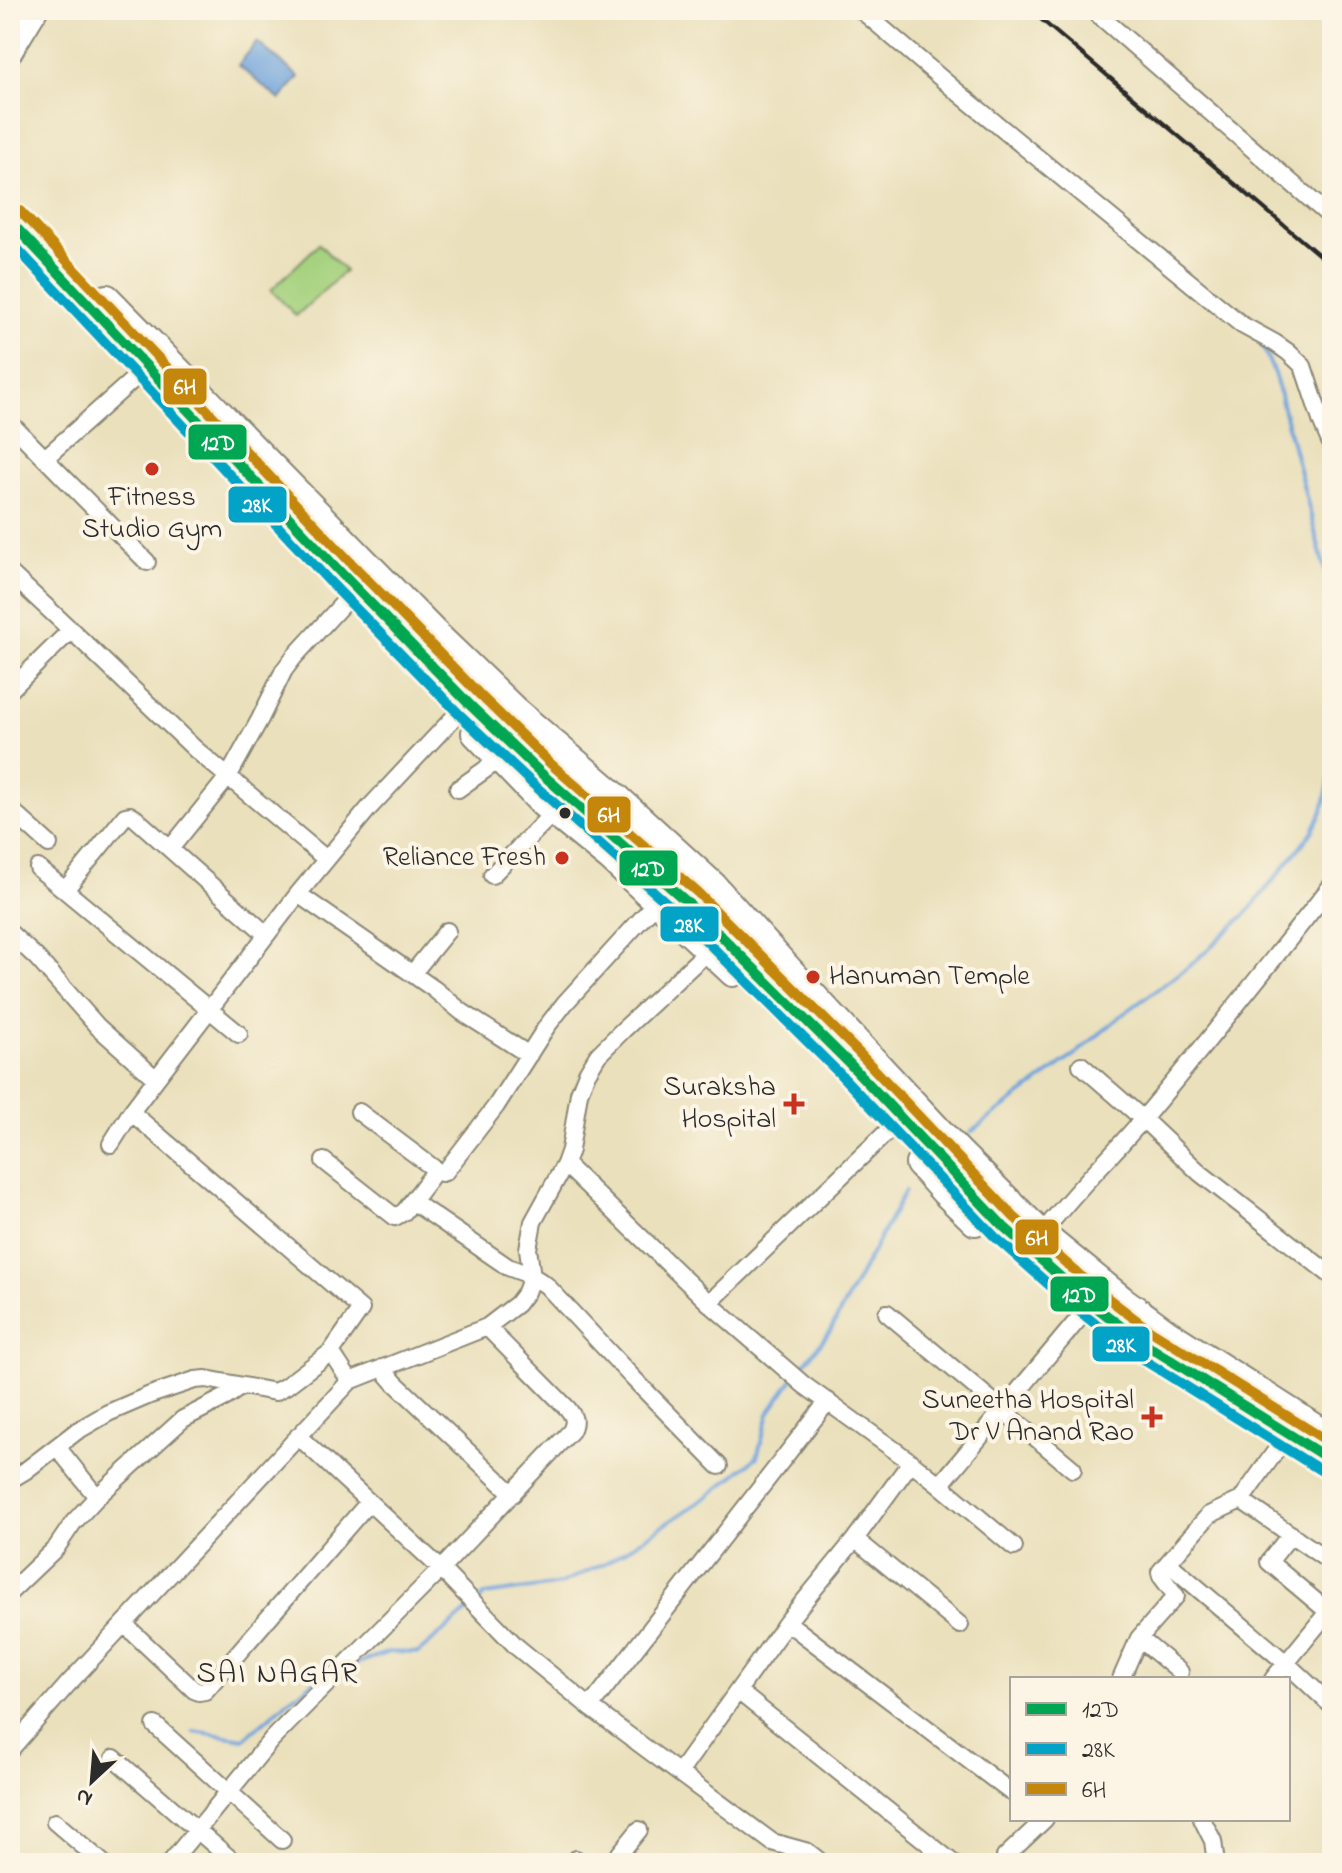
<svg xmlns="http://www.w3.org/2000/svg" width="1342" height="1873" font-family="'Indie Flower',sans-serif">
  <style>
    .green { fill: #a6d27f; stroke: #687e55; stroke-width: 2 }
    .water { fill: #6ea3db; stroke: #4c6783; stroke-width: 2 }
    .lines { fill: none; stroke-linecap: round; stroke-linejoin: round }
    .stream { stroke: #6ea3db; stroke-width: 4 }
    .street-casing { stroke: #8a8674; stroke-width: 20 }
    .secondary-casing { stroke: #8a8674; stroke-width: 28 }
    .primary-casing { stroke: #8a8674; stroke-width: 30 }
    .street { stroke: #fff; stroke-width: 16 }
    .secondary { stroke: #fff; stroke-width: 24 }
    .primary { stroke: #fff; stroke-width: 26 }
    .rail { stroke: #2b2b2b; stroke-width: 4 }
    .bus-1-casing { stroke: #fcf5e5; stroke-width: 16 }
    .bus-2-casing { stroke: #fcf5e5; stroke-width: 16 }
    .bus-3-casing { stroke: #fcf5e5; stroke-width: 16 }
    .bus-1 { stroke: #00a651; stroke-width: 10 }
    .bus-2 { stroke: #02a3c6; stroke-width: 10 }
    .bus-3 { stroke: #c4870b; stroke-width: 10 }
    .poi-dot { fill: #c8321e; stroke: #fcf5e5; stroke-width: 3 }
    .bus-dot { fill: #2b2b2b; stroke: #fcf5e5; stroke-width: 3 }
    .labels { text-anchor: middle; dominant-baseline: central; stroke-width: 8; stroke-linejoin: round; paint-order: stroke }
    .poi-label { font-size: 28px; fill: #2b2b2b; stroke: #fcf5e5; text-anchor: end }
    .neighbourhood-label { font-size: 30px; letter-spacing: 2px; fill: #2b2b2b; stroke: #fcf5e5 }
    .line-badge { stroke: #fcf5e5; stroke-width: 3 }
    .badge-label { font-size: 22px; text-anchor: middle; font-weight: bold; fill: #fff }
  </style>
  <rect width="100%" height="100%" fill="#fcf5e5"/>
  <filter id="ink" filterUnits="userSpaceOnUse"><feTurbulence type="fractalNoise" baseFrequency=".0125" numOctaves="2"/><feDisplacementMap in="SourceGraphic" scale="16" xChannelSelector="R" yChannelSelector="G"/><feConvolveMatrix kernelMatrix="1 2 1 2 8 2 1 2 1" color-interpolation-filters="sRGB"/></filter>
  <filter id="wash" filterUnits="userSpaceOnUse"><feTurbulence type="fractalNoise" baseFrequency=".006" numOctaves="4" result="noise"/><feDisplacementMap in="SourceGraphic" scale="32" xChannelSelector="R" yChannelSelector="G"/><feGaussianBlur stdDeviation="1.8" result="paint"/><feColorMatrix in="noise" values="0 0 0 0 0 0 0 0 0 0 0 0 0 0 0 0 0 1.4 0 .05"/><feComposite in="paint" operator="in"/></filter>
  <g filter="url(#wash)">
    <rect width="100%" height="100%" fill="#eae0bc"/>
    <path class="green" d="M319,244L345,271L296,316L271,290Z"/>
    <path class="water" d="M257,42L299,77L280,100L238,65Z"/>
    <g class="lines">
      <path class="stream" d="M1263,347L1275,376L1332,598
        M971,1132L1072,1057L1122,1015L1192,964L1247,913L1312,832L1323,810L1332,768
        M797,1373L830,1331L905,1191
        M478,1602L485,1595L561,1584L609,1561L710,1495L757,1457L769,1413L792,1380
        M355,1664L389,1652L418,1653L471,1608
        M194,1731L244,1739L289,1700L327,1673"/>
    </g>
  </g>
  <g filter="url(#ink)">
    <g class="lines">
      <defs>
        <path id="street" d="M861,10L955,90L1242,325L1275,343L1288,352L1303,366L1322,423L1332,446
          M1093,10L1332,218
          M10,423L147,562
          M45,458L136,377
          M10,573L71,630L10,690
          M71,630L195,749L326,859
          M458,789L500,759
          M10,809L49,844
          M170,849L228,777L260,719L284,670L294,657L347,599
          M38,868L239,1034
          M492,875L553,813
          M65,890L125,816L130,815L135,818L266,934
          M298,894L434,989L462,1012L529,1055
          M10,933L37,958L98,1027L156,1079
          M412,974L447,931
          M1081,1065L1143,1119L1200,1173L1332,1276
          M131,1112L361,1309L331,1352L350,1381
          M359,1112L436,1170L442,1173L445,1172L496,1106L547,1026L565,1003L657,902
          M111,1144L131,1112L156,1079L298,894L369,808L457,714
          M324,1161L395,1217L404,1212L436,1170
          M565,1164L709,1303L782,1366L804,1385L911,1462
          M412,1201L508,1267L532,1276L546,1285L632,1377L719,1466
          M1042,1234C1072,1193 1110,1158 1143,1119C1208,1042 1270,963 1332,885
          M709,1303L889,1130
          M887,1313L1073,1469
          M382,1368L395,1383L513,1494
          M298,1436L441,1569L571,1431C576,1421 574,1417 568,1409L487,1327
          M57,1447L97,1497
          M10,1480L25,1471L77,1431L108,1413L150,1395L195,1380L206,1379L275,1392L286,1386L331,1352
          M940,1485L1014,1547
          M1241,1500L1332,1563
          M1291,1534L1269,1562L1332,1615
          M855,1539L960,1625
          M1168,1563L1286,1663L1332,1706
          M10,1592L56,1548L73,1523L97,1497L183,1419L226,1397L242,1386
          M787,1622L855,1539L911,1462L940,1485L1081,1316
          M124,1624L194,1690L199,1692L205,1691L369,1502
          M1139,1638L1176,1596L1161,1576L1160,1572L1209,1515L1241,1500L1280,1445
          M1121,1679L1139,1638L1180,1672
          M1273,1679L1332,1607
          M738,1691L953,1863
          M590,1707L828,1401
          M155,1725L282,1840
          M10,1750L68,1684L350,1381L487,1327L517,1304L526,1292L532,1276L528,1249L533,1222L565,1164L570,1150L579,1093L587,1073L598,1055L623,1030L709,950
          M114,1758L235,1863
          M679,1773L772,1842L808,1852L822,1863
          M1202,1819L1213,1841L1216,1863
          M55,1822L103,1863
          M576,1859L582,1863
          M170,1863L272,1739L441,1569L517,1647L590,1707L679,1773L787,1622L1012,1793
          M612,1863L639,1830
          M1012,1863L1005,1857L1045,1819"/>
        <path id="secondary" d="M10,51L35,10"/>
        <path id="primary" d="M10,221L342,574L471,706L542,774L688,903L849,1063L944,1165L1004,1227L1083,1297L1140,1341L1332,1461
          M107,298L433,631L516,711L619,799L712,884L785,965L960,1153L1042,1234L1123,1300L1168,1333L1332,1438
          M475,733L543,804L611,859L733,973
          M919,1164L945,1193L975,1222"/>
      </defs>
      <use href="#street" class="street-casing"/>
      <use href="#secondary" class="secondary-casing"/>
      <use href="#primary" class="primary-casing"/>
      <use href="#street" class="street"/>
      <use href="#secondary" class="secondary"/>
      <use href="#primary" class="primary"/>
      <path class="rail" d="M1030,10L1332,266"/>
      <defs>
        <path id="bus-1" d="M10,221L342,574L471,706L542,774L688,903L849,1063L1004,1227L1083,1297L1140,1341L1332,1461"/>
        <path id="bus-2" d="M10,241L332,584L461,716L533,784L678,913L839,1073L995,1237L1074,1307L1131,1352L1325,1473"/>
        <path id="bus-3" d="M20,211L352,564L481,696L551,764L698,893L859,1053L1014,1217L1092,1286L1148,1329L1332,1444"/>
      </defs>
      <use href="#bus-1" class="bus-1-casing"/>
      <use href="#bus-2" class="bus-2-casing"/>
      <use href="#bus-3" class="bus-3-casing"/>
      <use href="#bus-1" class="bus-1"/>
      <use href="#bus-2" class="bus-2"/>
      <use href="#bus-3" class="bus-3"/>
    </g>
  </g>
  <g class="poi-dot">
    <circle cx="152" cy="469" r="8"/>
    <circle cx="562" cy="858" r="8"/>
    <circle cx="813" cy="977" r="8"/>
    <path d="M790 1092h8v8h8v8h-8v8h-8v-8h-8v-8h8z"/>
    <path d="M1148 1405h8v8h8v8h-8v8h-8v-8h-8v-8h8z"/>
  </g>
  <circle class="bus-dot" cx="565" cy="813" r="7"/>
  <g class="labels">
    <g class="poi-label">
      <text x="152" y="498" text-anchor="middle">Fitness<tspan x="152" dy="32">Studio Gym</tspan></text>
      <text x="546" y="858">Reliance Fresh</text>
      <text x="829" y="977" text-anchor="start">Hanuman Temple</text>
      <text x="776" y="1088">Suraksha<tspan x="776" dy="32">Hospital</tspan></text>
      <text x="1134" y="1401">Suneetha Hospital<tspan x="1134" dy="32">Dr V Anand Rao</tspan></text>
    </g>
    <g class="neighbourhood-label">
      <text x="278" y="1675">SAI NAGAR</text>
    </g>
  </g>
  <g class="line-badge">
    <rect x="162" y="367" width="46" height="39" rx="8" fill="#c4870b"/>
    <rect x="187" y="423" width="61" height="38" rx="8" fill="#00a651"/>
    <rect x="227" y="485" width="61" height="39" rx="8" fill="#02a3c6"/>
    <rect x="586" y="795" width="46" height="39" rx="8" fill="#c4870b"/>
    <rect x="618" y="849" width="61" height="38" rx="8" fill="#00a651"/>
    <rect x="659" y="905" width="61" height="38" rx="8" fill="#02a3c6"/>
    <rect x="1014" y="1218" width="46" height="38" rx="8" fill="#c4870b"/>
    <rect x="1049" y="1275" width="61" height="38" rx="8" fill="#00a651"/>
    <rect x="1091" y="1325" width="60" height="38" rx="8" fill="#02a3c6"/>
  </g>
  <g class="badge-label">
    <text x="185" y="394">6H</text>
    <text x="218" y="450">12D</text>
    <text x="257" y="512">28K</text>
    <text x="609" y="822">6H</text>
    <text x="648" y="876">12D</text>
    <text x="689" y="932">28K</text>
    <text x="1037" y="1245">6H</text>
    <text x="1079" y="1302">12D</text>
    <text x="1121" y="1352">28K</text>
  </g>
  <rect width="1342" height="1873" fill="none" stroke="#fcf5e5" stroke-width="40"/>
  <rect x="1010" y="1677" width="280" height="144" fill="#fcf5e5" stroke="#a8a49b" stroke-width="2"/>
  <rect x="1026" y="1703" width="40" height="12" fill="#00a651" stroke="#a8a49b" stroke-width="2"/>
  <text x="1082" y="1717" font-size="24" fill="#2b2b2b">12D</text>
  <rect x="1026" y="1743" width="40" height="12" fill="#02a3c6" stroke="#a8a49b" stroke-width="2"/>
  <text x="1082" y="1757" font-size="24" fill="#2b2b2b">28K</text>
  <rect x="1026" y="1783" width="40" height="12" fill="#c4870b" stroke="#a8a49b" stroke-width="2"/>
  <text x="1082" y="1797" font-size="24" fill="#2b2b2b">6H</text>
  <g transform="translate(92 1781) rotate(206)" stroke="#fcf5e5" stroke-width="6" paint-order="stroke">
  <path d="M0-6L14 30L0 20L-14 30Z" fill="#2b2b2b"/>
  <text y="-12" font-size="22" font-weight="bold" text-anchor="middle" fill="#2b2b2b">N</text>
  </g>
</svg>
